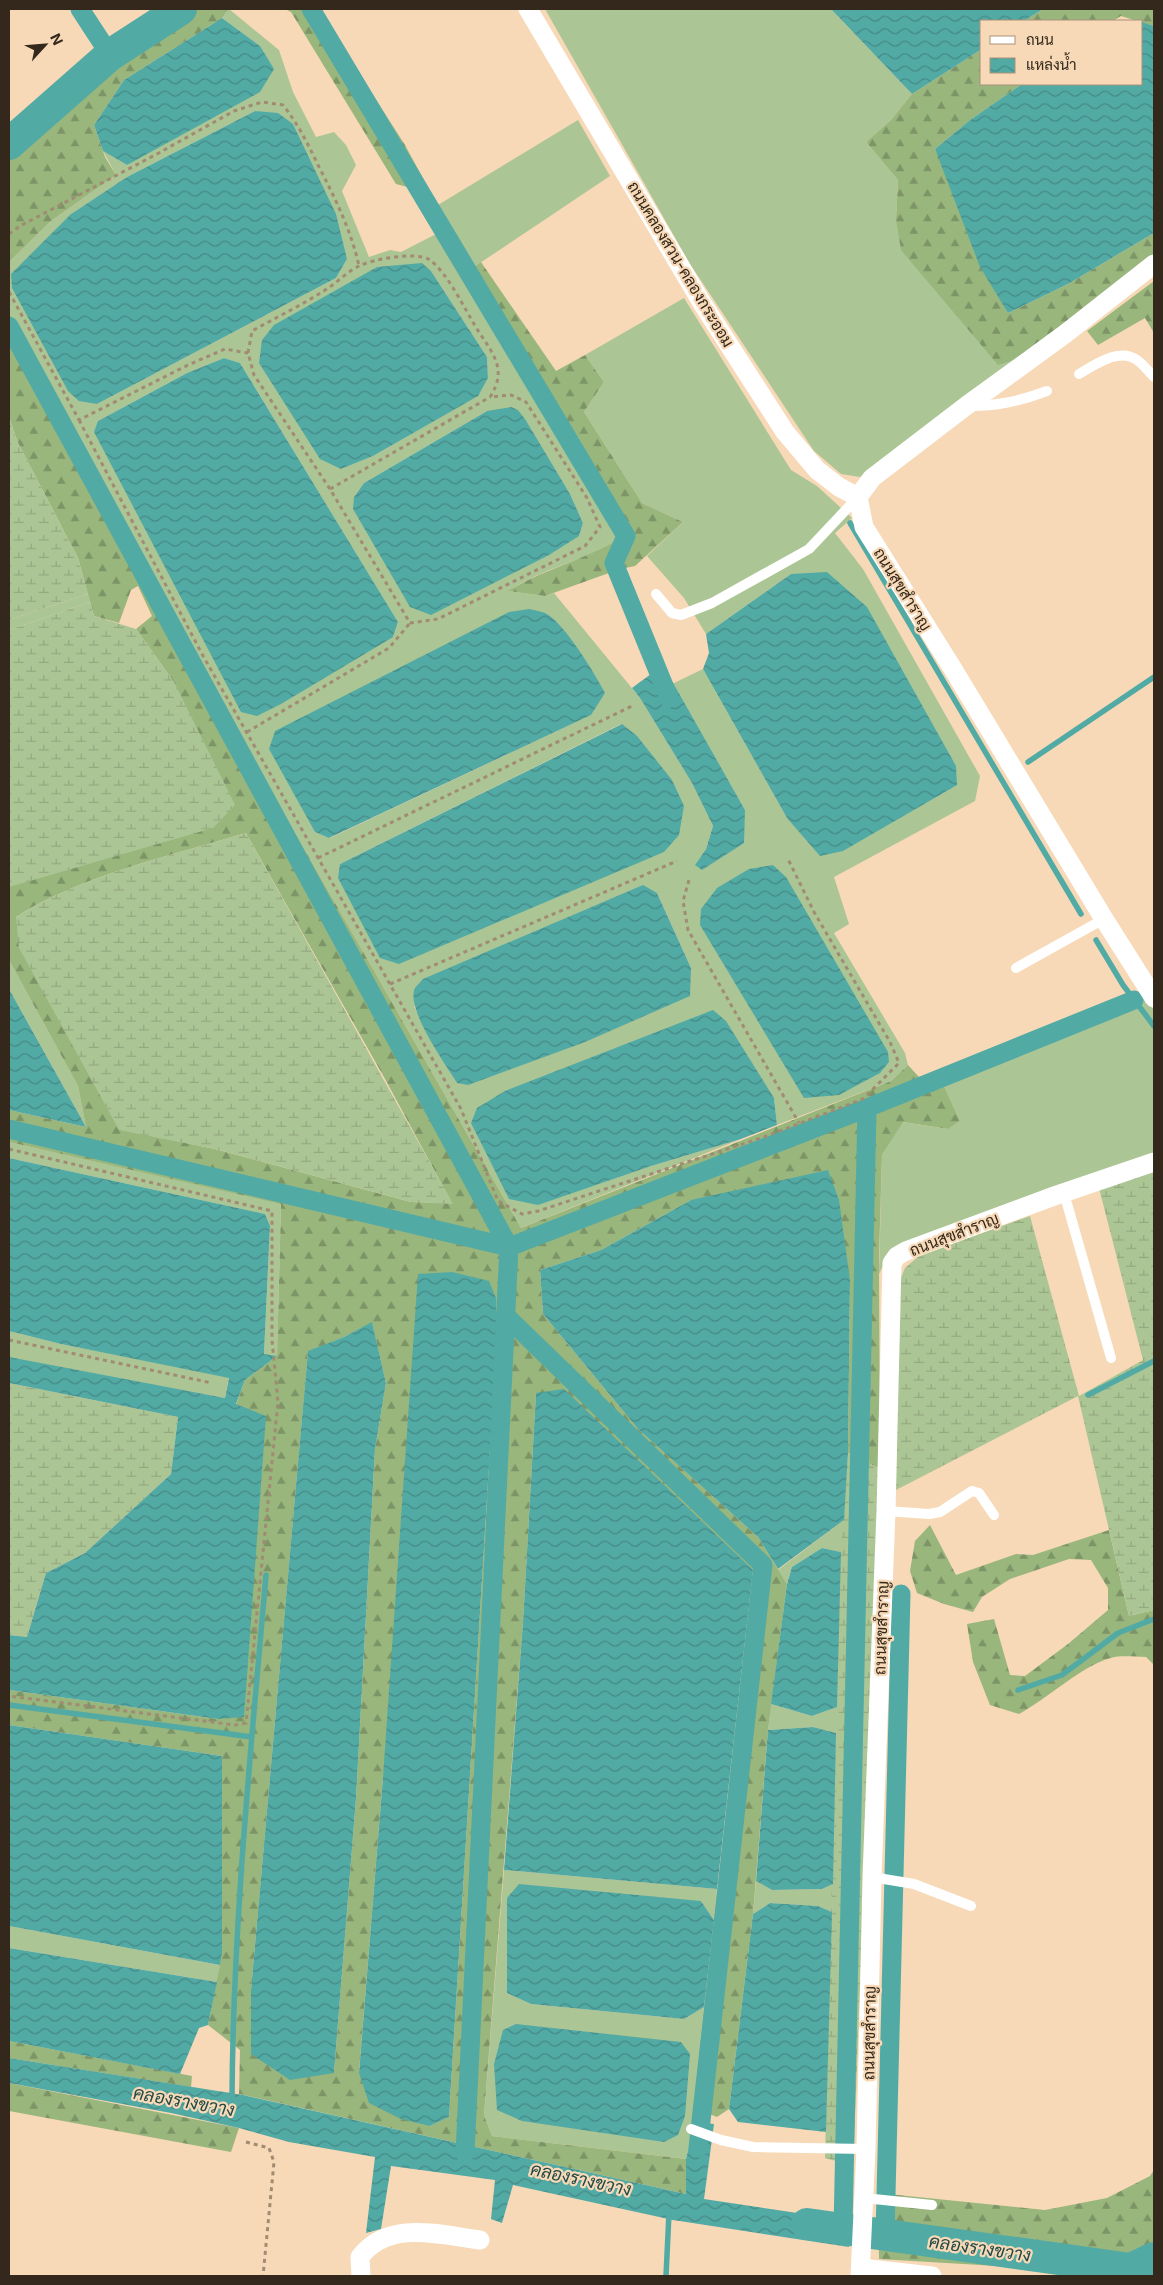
<svg xmlns="http://www.w3.org/2000/svg" width="1163" height="2285" font-family="Inter,Sarabun,sans-serif">
  <style>
    .grass { fill: #acc595; fill-rule: evenodd }
    .forest { fill: url(#forest-firs); fill-rule: evenodd }
    .wetland { fill: url(#wetland-marsh) }
    .water { fill: url(#water-waves) }
    .lines { fill: none; stroke-linecap: round; stroke-linejoin: round }
    .stream { stroke: #52aaa5; stroke-width: 5.5 }
    .canal { stroke: #52aaa5; stroke-width: 19 }
    .river { stroke: #52aaa5; stroke-width: 32 }
    .path { stroke: #a18b73; stroke-width: 3; stroke-dasharray: 4 4; stroke-linecap: butt }
    .lane { stroke: #fff; stroke-width: 10 }
    .street { stroke: #fff; stroke-width: 19 }
    .labels { text-anchor: middle; dominant-baseline: central; stroke-width: 4.5; stroke-linejoin: round; paint-order: stroke }
    .street-label { font-size: 16px; fill: #33281b; stroke: #f7d9b7 }
    .water-label { font-size: 18px; font-style: italic; fill: #214a47; stroke: #f7d9b7 }
  </style>
  <defs>
    <pattern id="forest-firs" width="22" height="20" patternUnits="userSpaceOnUse" patternTransform="scale(1.25)"><rect width="22" height="20" fill="#99b67d"/><path d="M5 1l3.5 6h-7zM16 11l3.5 6h-7z" fill="#7d9466"/></pattern>
    <pattern id="wetland-marsh" width="20" height="14" patternUnits="userSpaceOnUse" patternTransform="scale(1.25)"><rect width="20" height="14" fill="#acc595"/><path d="M1 5h8M5 5V1M11 12h8M15 12V8" fill="none" stroke="#94a980"/></pattern>
    <pattern id="water-waves" width="16" height="10" patternUnits="userSpaceOnUse" patternTransform="scale(1.25)"><rect width="16" height="10" fill="#52aaa5"/><path d="M0 5q4-4 8 0t8 0" fill="none" stroke="#458a86"/></pattern>
  </defs>
  <rect width="100%" height="100%" fill="#f7d9b7"/>
  <path class="grass" d="M229,9L279,50L293,92L316,137L334,132L346,145L356,165L342,191L369,257L390,250L401,252L436,234L529,383L619,539C584,561 542,568 509,591L545,596L554,593L640,698L692,783L713,826L706,849L695,865L745,810L672,684L703,669L787,818L791,574L706,634L684,598L647,556L683,522L642,503L584,412L604,382L585,355L684,298L791,470L817,486L852,518L835,533L863,569L980,776L975,801L834,877L849,924L834,933L905,1053L908,1065L891,1081L777,1125L774,1098L648,1167L741,1139L521,1228L294,831L9,313V262L51,221L116,175L103,151L127,165L260,46L222,18ZM255,111L293,124L311,164L347,259L336,278L97,404L71,214L127,177ZM431,271L487,357L488,378L477,396L373,456L341,469ZM224,358L240,363L398,622L393,637L98,421L187,373ZM518,410L570,494L583,523L579,536L354,497L364,483L487,411ZM591,715L330,838L315,832ZM621,724L429,950L399,963L340,864ZM657,893L691,968L457,1083L427,1032L414,1006Z
    M545,9H831L912,94L890,121L866,142L898,180L896,219L1017,359L860,477L841,474L814,451L690,264Z
    M578,120L610,176L474,267L438,205Z
    M88,594L90,602L9,630V620Z
    M9,960L78,1086L86,1127L9,989Z
    M1141,993L1154,1010V1154L890,1251L879,1274L882,1155L902,1122L948,1129L960,1121L937,1071Z
    M9,1142L281,1203L277,1356L264,1355L270,1227L265,1214L9,1158Z
    M9,1331L61,1344L229,1377L225,1398L9,1359Z
    M844,1520L841,1552L822,1548L792,1567L787,1584L778,1570Z
    M771,1704L812,1716L837,1707L836,1733L813,1727L768,1730Z
    M504,1870L717,1889L714,1920L701,1901L507,1993L531,2004L684,2019L704,2007L693,2108L695,2122L686,2159L492,2136L484,2115Z
    M756,1881L772,1890L822,1889L833,1884L832,1912L818,1906L770,1903L753,1914Z
    M9,1926L220,1965L217,1982L9,1948Z"/>
  <path class="forest" d="M195,9H229L222,18L124,80L94,125L105,157L116,175L51,221L9,262V154L70,98L150,38Z
    M285,9H318L405,145L431,193L396,184L291,12Z
    M1043,9H1154V26L1121,16L1113,21H1024Z
    M982,49V84H1022L970,120L935,149L1008,313L1068,284L1154,233V254L1017,359L998,365L901,250L896,219L898,180L866,142L890,121L912,94Z
    M481,262L556,371L585,355L604,382L584,412L642,503L683,522L635,566L620,569L545,596L508,591C547,567 593,558 630,532L474,267Z
    M1154,281V333L1145,318L1098,345L1087,331Z
    M9,313L294,831L521,1228L891,1081L908,1065L919,1077L937,1071L960,1121L948,1129L903,1122L882,1155L879,1258L880,1469L848,1453L850,1280L845,1261L691,1200L601,1250L540,1270L543,1314L638,1429L758,1537L787,1584L768,1730L753,1914L729,2109L717,2117L693,2108L753,1570L536,1393L523,1622L484,2115L492,2136L686,2159V2194L239,2094L240,2050L208,2025L222,1954V1756L9,1725V1690L218,1719L236,1405L245,1380L277,1356L281,1204L9,1142V1110L86,1127L78,1086L9,960V886L174,682L136,629L152,616L138,586L131,590L119,623L94,616L78,558L18,443L9,417ZM246,833L385,1079L452,1203L411,1202L215,1149L119,1129L16,917C79,876 173,855 246,833ZM496,1298V1352L449,2117L430,2126L359,2072L383,1777ZM372,1323L386,1383L375,1449L356,1799L334,2073L251,2054V1990L308,1352L344,1337Z
    M930,1525L956,1575L1016,1554L1033,1555L1109,1530L1129,1616L1154,1610V1665L1146,1657C1135,1657 1121,1655 1111,1658C1083,1665 1047,1699 1019,1714L990,1705L973,1662L967,1624L994,1619L1010,1675L1025,1676L1068,1644L1108,1610V1588L1091,1560L1069,1559L1010,1579L982,1597L973,1612L944,1604L917,1593L910,1571L915,1541Z
    M9,2041L192,2076L191,2087L9,2058Z
    M9,2083L239,2128L231,2152L9,2111Z
    M1154,2170V2274L1151,2275L879,2259L878,2193L1045,2210L1107,2198L1150,2176Z"/>
  <path class="wetland" d="M9,417L18,443L78,558L88,594L9,620Z
    M90,602L94,616L136,629L174,682L235,805L213,828L9,887V630Z
    M246,833L453,1204L411,1202L215,1149L119,1130L19,948L16,917C79,876 173,855 246,833Z
    M1154,1171V1610L1129,1616L1078,1396L896,1490L899,1282L905,1268L920,1255L1030,1216L1079,1396L1143,1360L1099,1188Z
    M9,1383L178,1417L171,1474L85,1553L46,1573L27,1637L9,1635Z
    M848,1453L880,1469L851,2221L835,2219L836,2161L825,2158L840,1560Z"/>
  <path class="water" d="M831,9H1043L1024,21H982V49L912,94Z
    M222,18L260,46L274,69L260,92L127,165L103,151L94,125L124,80Z
    M1142,22L1154,26V233L1068,284L1008,313L980,267L935,149L970,120L1022,84H1142Z
    M255,111L278,113L293,124L336,214L347,259L336,278L97,404L79,401L68,391L12,288L11,274L71,214L127,177Z
    M422,263L431,271L487,357L488,378L478,396L373,456L341,469L320,459L259,363L262,340L274,325L377,267Z
    M224,358L240,363L398,622L393,637L281,704L257,716L241,712L94,432L98,421L187,373Z
    M511,407L518,410L525,419L570,494L583,523L579,536L549,555L431,615L410,607L353,509L354,497L364,483L487,411Z
    M827,572L867,607L956,766L957,785L843,851L820,856L787,818L703,669L709,653L706,634L791,574Z
    M529,609C534,610 540,611 545,613C564,622 595,674 605,693L591,715L329,838L315,832L269,749L275,731L509,612Z
    M651,674H668L745,810L744,843L702,870L695,865L706,849L713,826L692,783L640,698L632,688Z
    M622,724L637,736L672,780L684,806L679,835L664,852L399,964L380,958L338,878L340,864Z
    M773,865L786,877L888,1052L889,1062L880,1073L839,1095L804,1098L700,925L701,909L717,888L749,869Z
    M643,885L657,893L691,968L690,996L585,1042L468,1085L457,1083C446,1065 405,1008 415,988C417,985 421,982 423,979Z
    M9,989L86,1127L9,1110Z
    M713,1010L726,1021L774,1098L777,1125L741,1139L648,1167L538,1205L509,1199L471,1123L477,1108L505,1091Z
    M9,1158L265,1214L270,1226L264,1354L277,1356L245,1380L236,1404L266,1416L244,1717L218,1719L9,1690V1635L27,1637L46,1573L85,1553L171,1474L178,1417L9,1383V1357L225,1398L229,1378L61,1344L9,1331Z
    M828,1170L839,1200L850,1280L848,1453L844,1520L778,1569L758,1537L638,1429L543,1314L540,1270L601,1250L691,1200Z
    M452,1272L489,1281L496,1298V1352L449,2117L430,2126L401,2119L369,2103L359,2073L383,1777L418,1274Z
    M372,1322L386,1383L375,1449L356,1799L334,2073L290,2080L251,2054V1990L308,1351L344,1337Z
    M564,1389L753,1570L717,1889L504,1870L523,1622L536,1393Z
    M822,1548L841,1552L837,1707L812,1716L771,1704L787,1584L792,1567Z
    M9,1725L222,1756V1954L220,1965L9,1926Z
    M813,1727L836,1733L833,1884L822,1889L772,1890L756,1881L768,1730Z
    M519,1884L701,1901L714,1920L704,2007L684,2019L531,2004L507,1993V1898Z
    M770,1903L818,1906L832,1912L826,2132L738,2122L729,2109L753,1914Z
    M9,1948L217,1982L208,2025L199,2028L180,2074L9,2041Z
    M516,2024L681,2042L690,2054L685,2116L678,2135L664,2142L522,2121L497,2110L494,2064L503,2030Z
    M9,2058L243,2095L686,2194V2159L695,2122L714,2124L704,2199L851,2221L849,2247L673,2220L513,2185L502,2223L491,2219L495,2180L391,2166L381,2229L366,2233L375,2157L289,2142L239,2128L171,2113L9,2083Z"/>
  <g class="lines">
    <path class="stream" d="M850,523L1081,914
      M1028,762L1154,677
      M1096,940L1123,985L1154,1026
      M1088,1395L1154,1361
      M1018,1690L1062,1675L1118,1633L1154,1619
      M9,1705L252,1737
      M232,2099C233,1924 251,1749 266,1575
      M666,2276L669,2213"/>
    <path class="canal" d="M80,9L110,55
      M311,9L626,536L614,563L669,698
      M9,326L509,1247L465,2153
      M9,1129L509,1247L867,1108L1134,1000
      M505,1315L763,1565L698,2148
      M843,2229L867,1108
      M885,2235L901,1594"/>
    <path class="river" d="M9,144L110,55L181,9
      M807,2224L1131,2269L1154,2258"/>
    <path class="path" d="M9,234L20,226L157,154L234,111L262,102L283,105C298,124 308,144 318,165C335,198 351,230 359,266
      M9,292L79,420L188,365L225,349L248,353
      M79,420L202,654L461,1109L498,1201L522,1214L538,1211L764,1137L863,1099L899,1063L890,1042L814,912L788,859
      M330,489L254,375L248,353L252,331C275,318 300,306 322,292C335,285 346,272 359,266C373,259 417,251 430,260C449,275 464,308 477,329C493,354 508,369 490,397L330,489L410,623L438,619L585,546L600,527L587,498L526,402L511,395L490,397
      M247,732L389,648L410,623
      M318,858L634,705
      M689,880L683,901L688,930L799,1123
      M390,984L677,861
      M9,1149L272,1211V1340L278,1402L246,1723L235,1725L9,1696
      M9,1340L212,1383
      M246,2142L269,2148L274,2162L263,2276"/>
    <path class="lane" d="M1079,374C1095,365 1119,347 1137,360C1144,365 1149,372 1154,377
      M969,406C998,406 1020,401 1047,391
      M656,594L672,613L681,615L712,603L809,549L858,497
      M1016,968L1104,919
      M1064,1193L1111,1358
      M886,1511L929,1514L940,1512L972,1491L979,1493L994,1515
      M872,1877L914,1884L971,1906
      M691,2129L721,2140L753,2147L866,2149
      M864,2198L932,2205"/>
    <path class="street" d="M528,9L702,303L785,432L817,470L839,487L858,497
      M1154,264L1065,334L966,406L872,478L858,497L864,527L953,669L1104,919L1154,998
      M861,2268L932,2276
      M361,2276L360,2257C389,2219 440,2235 480,2240
      M860,2276L866,2149L872,1877L886,1511L892,1263L897,1256L906,1251L1057,1195L1154,1162"/>
  </g>
  <g class="labels">
    <g class="street-label">
      <text transform="translate(681 264) rotate(59)">ถนนคลองสวน-คลองกระออม</text>
      <text transform="translate(903 589) rotate(58)">ถนนสุขสำราญ</text>
      <text transform="translate(954 1234) rotate(-21)">ถนนสุขสำราญ</text>
      <text transform="translate(881 1628) rotate(-88)">ถนนสุขสำราญ</text>
      <text transform="translate(869 2033) rotate(-89)">ถนนสุขสำราญ</text>
    </g>
    <g class="water-label">
      <text transform="translate(184 2101) rotate(10)">คลองรางขวาง</text>
      <text transform="translate(581 2179) rotate(12)">คลองรางขวาง</text>
      <text transform="translate(980 2248) rotate(8)">คลองรางขวาง</text>
    </g>
  </g>
  <rect width="1163" height="2285" fill="none" stroke="#33281b" stroke-width="20"/>
  <rect x="980" y="20" width="162" height="65" fill="#f7d9b7" stroke="#a99279"/>
  <rect x="990" y="36" width="25" height="8" fill="#ffffff" stroke="#a99279"/>
  <text x="1026" y="45" font-size="15" fill="#33281b">ถนน</text>
  <rect x="990" y="58" width="25" height="15" fill="url(#water-waves)" stroke="#a99279"/>
  <text x="1026" y="70" font-size="15" fill="#33281b">แหล่งน้ำ</text>
  <g transform="translate(45 45) rotate(64)" stroke="#f7d9b7" stroke-width="4" paint-order="stroke">
  <path d="M0-4L9 19L0 12L-9 19Z" fill="#33281b"/>
  <text y="-8" font-size="14" font-weight="bold" text-anchor="middle" fill="#33281b">N</text>
  </g>
</svg>
